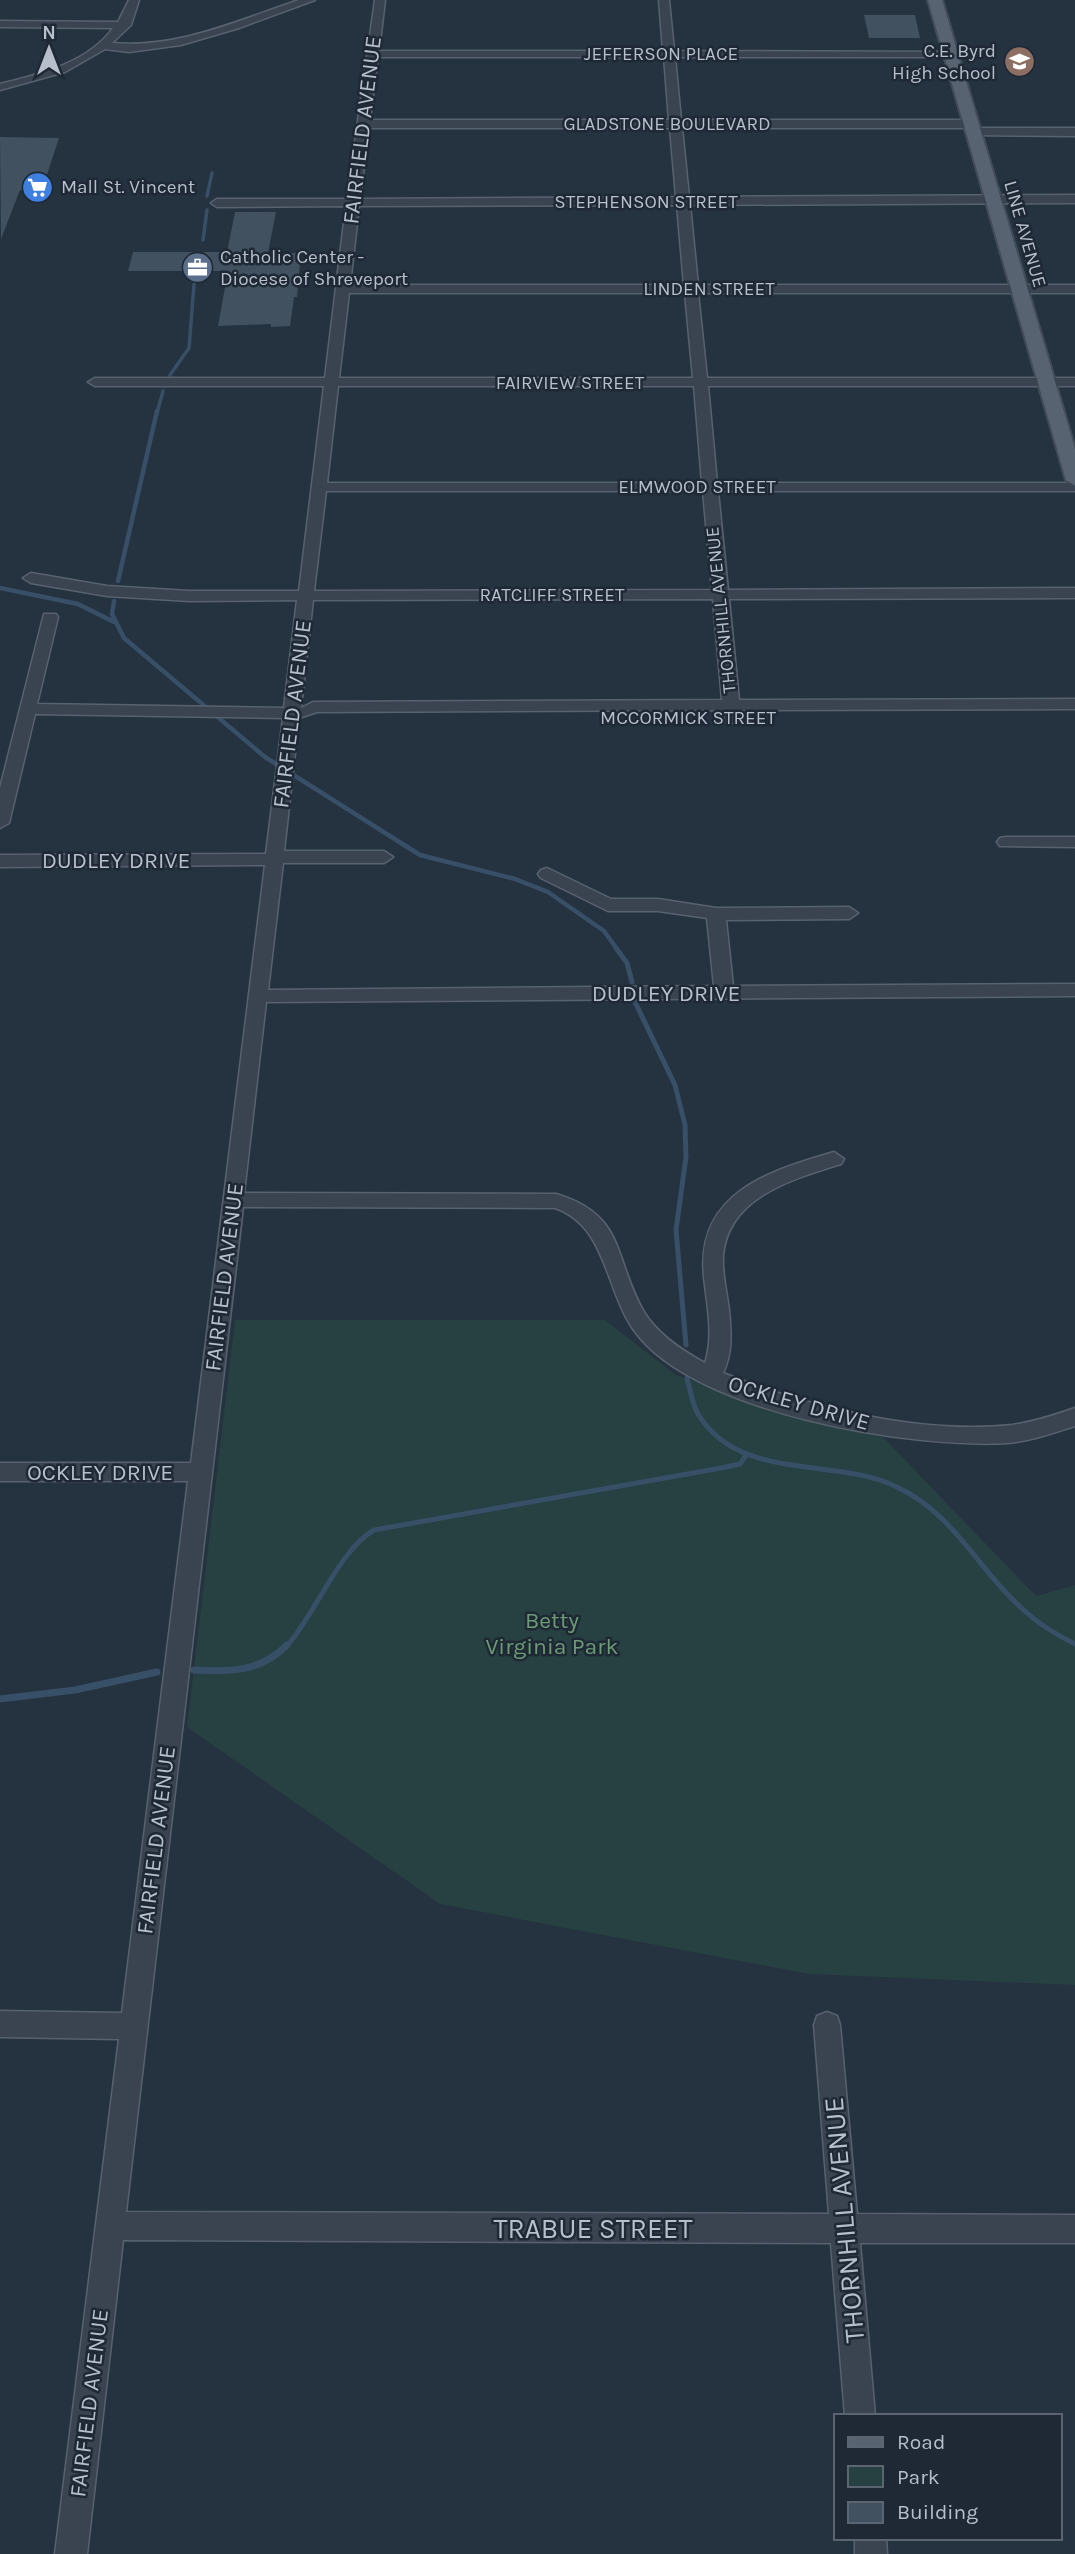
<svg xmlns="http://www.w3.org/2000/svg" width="1075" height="2554" font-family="Karla,sans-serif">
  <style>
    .green { fill: #274041 }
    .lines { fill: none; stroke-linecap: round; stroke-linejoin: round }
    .stream-far3 { stroke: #384f68; stroke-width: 3.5 }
    .stream-far2 { stroke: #384f68; stroke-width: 4.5 }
    .stream-far1 { stroke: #384f68; stroke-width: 5 }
    .stream { stroke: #384f68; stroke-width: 7 }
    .building { fill: #41515f }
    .minor-casing { stroke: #57626e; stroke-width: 3 }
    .major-casing { stroke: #434d59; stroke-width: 4 }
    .minor { fill: #394450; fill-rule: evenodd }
    .major { fill: #576370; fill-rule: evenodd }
    .labels { text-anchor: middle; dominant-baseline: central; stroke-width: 5; stroke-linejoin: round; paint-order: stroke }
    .far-poi-label { font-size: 19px; fill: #b6bfcb; stroke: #1e2935; text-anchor: start }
    .far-street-label { font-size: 19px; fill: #b6bfcb; stroke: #1e2935 }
    .street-label { font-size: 23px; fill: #b6bfcb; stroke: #1e2935 }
    .park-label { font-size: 23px; fill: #6c9c74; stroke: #1e2935 }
    .near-street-label { font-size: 28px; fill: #b6bfcb; stroke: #1e2935 }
  </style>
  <rect width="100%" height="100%" fill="#253240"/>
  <path class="green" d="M235,1320H605L676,1375L822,1423L883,1437L1036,1596L1075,1585V1985L809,1974L440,1904L187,1727Z"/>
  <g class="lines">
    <path class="stream-far3" d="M207,196L212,173
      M203,240L207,210
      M170,375L189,348L195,272
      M157,413L163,391"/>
    <path class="stream-far2" d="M118,581L157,411
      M0,588L78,604L114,622
      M114,601L112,614L124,638L265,757L420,855L515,879L548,892L604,931L617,949"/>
    <path class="stream-far1" d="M616,948L627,963L632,982
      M634,1000L675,1085L685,1125L686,1157L676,1230L686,1345
      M687,1378C690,1389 692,1404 698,1414C740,1483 834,1456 897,1487C955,1514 979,1572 1026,1612C1041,1626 1057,1635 1075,1644
      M286,1647C316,1614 338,1551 374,1530L721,1468L740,1464L747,1454"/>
    <path class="stream" d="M194,1670C231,1672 260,1672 287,1645
      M0,1699L75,1690L157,1672"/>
  </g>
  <path class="building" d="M864,15H915L920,38H869Z
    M0,137L59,138L42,190H20L1,239Z
    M235,212H276L268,253H301L297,297H294L290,326L271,327V324L218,326L228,271H128L133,252H227Z"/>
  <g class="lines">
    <defs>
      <path id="minor" d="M129,0H139L131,25L112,43C177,49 239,20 299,0H315L239,28L181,45L129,52L105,49L65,72L0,90V84C40,74 88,63 113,28L0,27V21L118,22Z
        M375,0H385L379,51H663L659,0H669L674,51L954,52L956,54L950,57H675L681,120H971L977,124L971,128H682L689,197L1075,195V203L690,205L698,285H1075V293H698L707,378H1075V386H708L717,483H1075V491H718L728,590L1075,588V598L729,599L739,700L1075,699V709L740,710V718L732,723L726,722L723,710L317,712L299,718L284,851H384L393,857L384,863H283L268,990L714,986L707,918L658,911H608L541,878L538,874L541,870L547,868L611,899H658L716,908L849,907L858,913L849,919L726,920L733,986L1075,984V996L266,1002L244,1193L556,1194C627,1215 613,1259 644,1312C658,1335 683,1351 705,1363C714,1336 707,1305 704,1277C695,1193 769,1171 834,1152L844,1159L841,1164C793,1179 727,1197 723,1257C722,1274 727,1293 729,1310C731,1332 733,1352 723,1373C808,1407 920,1435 1012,1425C1034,1422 1055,1415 1075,1408V1426C1053,1433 1031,1441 1008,1443C912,1449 696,1413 636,1333C605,1293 608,1226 555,1208L243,1207L126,2212L829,2214L814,2025L817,2016L827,2012L837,2016L840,2025L857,2214L1075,2215V2243H860L875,2416H845L831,2243L123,2240L87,2554H55L119,2039L0,2037V2011L122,2013L188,1481H0V1463H191L265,865L0,867V855L266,854L283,718L35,714L9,823L0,828V788L44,614H56L58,617L37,704L284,708L297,600L189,601L107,596L31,583L23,578L31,573L107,586L189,591H299L324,386H95L88,382L95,378H325L346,206L217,207L211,203L217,199H347ZM378,57H664L669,120H370ZM369,128H670L676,197L360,199ZM677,205L684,285H350L359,206ZM349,293H685L693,378H339ZM338,386H694L702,483H327ZM326,491H703L712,590L314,591ZM713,599L722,700L313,702L301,708L313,600Z
        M973,128H1075V136L969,135V129Z
        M1006,837H1075V847L1000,846L997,842L1000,838Z
        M855,2538H886L887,2554H855Z"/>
      <path id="major" d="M928,0H942L1075,449V486L1066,480Z"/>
    </defs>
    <use href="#minor" class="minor-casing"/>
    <use href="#major" class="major-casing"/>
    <use href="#minor" class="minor"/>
    <use href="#major" class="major"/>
  </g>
  <defs>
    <symbol id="school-disc" viewBox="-11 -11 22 22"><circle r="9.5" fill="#8d6e63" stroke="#1e2935"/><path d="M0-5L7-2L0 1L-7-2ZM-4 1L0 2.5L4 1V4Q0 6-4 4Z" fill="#fff"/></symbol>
    <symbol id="supermarket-disc" viewBox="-11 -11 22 22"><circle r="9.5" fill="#3f7fe0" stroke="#1e2935"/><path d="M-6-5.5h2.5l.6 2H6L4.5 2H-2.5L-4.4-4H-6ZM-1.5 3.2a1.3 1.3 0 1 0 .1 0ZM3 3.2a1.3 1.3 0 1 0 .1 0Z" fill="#fff"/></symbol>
    <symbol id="office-disc" viewBox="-11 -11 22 22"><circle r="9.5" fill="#5c6f8a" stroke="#1e2935"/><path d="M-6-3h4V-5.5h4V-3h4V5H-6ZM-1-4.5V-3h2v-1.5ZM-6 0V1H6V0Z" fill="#fff"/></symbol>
  </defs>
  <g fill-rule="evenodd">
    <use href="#school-disc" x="1002" y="44" width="35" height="35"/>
    <use href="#supermarket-disc" x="20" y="170" width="35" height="35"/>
    <use href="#office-disc" x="180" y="250" width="35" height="35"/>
  </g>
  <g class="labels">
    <g class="far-poi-label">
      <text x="996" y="51" text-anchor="end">C.E. Byrd<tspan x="996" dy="22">High School</tspan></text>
      <text x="61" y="187">Mall St. Vincent</text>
      <text x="220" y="257">Catholic Center -<tspan x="220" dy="22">Diocese of Shreveport</tspan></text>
    </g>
    <g class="far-street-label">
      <text x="661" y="54">JEFFERSON PLACE</text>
      <text x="667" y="124">GLADSTONE BOULEVARD</text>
      <text x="646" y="202">STEPHENSON STREET</text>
      <text transform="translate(1025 234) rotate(74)">LINE AVENUE</text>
      <text x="709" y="289">LINDEN STREET</text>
      <text x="570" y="383">FAIRVIEW STREET</text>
      <text x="697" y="487">ELMWOOD STREET</text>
      <text x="552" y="595">RATCLIFF STREET</text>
      <text transform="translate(721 610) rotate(-96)">THORNHILL AVENUE</text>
      <text x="688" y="718">MCCORMICK STREET</text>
    </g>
    <g class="street-label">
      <text transform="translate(362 130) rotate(-83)">FAIRFIELD AVENUE</text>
      <text transform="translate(292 714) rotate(-83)">FAIRFIELD AVENUE</text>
      <text x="116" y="860">DUDLEY DRIVE</text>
      <text x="666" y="993">DUDLEY DRIVE</text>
      <text transform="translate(224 1277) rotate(-83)">FAIRFIELD AVENUE</text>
      <text transform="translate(799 1403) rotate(16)">OCKLEY DRIVE</text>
      <text x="100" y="1472">OCKLEY DRIVE</text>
      <text transform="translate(156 1840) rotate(-83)">FAIRFIELD AVENUE</text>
      <text transform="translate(89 2403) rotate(-83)">FAIRFIELD AVENUE</text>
    </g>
    <g class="park-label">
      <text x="552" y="1620">Betty<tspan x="552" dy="26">Virginia Park</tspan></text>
    </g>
    <g class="near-street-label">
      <text transform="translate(844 2220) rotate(-95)">THORNHILL AVENUE</text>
      <text x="593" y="2228">TRABUE STREET</text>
    </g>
  </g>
  <rect x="834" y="2414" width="228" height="126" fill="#1e2935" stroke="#5b6571" stroke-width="2"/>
  <rect x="848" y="2437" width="35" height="10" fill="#576370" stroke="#5b6571" stroke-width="2"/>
  <text x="897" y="2449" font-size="21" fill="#b6bfcb">Road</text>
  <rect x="848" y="2466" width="35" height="21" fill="#274041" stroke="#5b6571" stroke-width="2"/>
  <text x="897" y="2484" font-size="21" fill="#b6bfcb">Park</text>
  <rect x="848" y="2502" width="35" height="21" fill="#41515f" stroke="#5b6571" stroke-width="2"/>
  <text x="897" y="2519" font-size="21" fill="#b6bfcb">Building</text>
  <g transform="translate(49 49)" stroke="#1e2935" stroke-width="5" paint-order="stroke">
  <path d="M0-5L12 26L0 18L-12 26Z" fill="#b6bfcb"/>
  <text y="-10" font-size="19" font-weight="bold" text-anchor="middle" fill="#b6bfcb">N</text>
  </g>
</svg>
